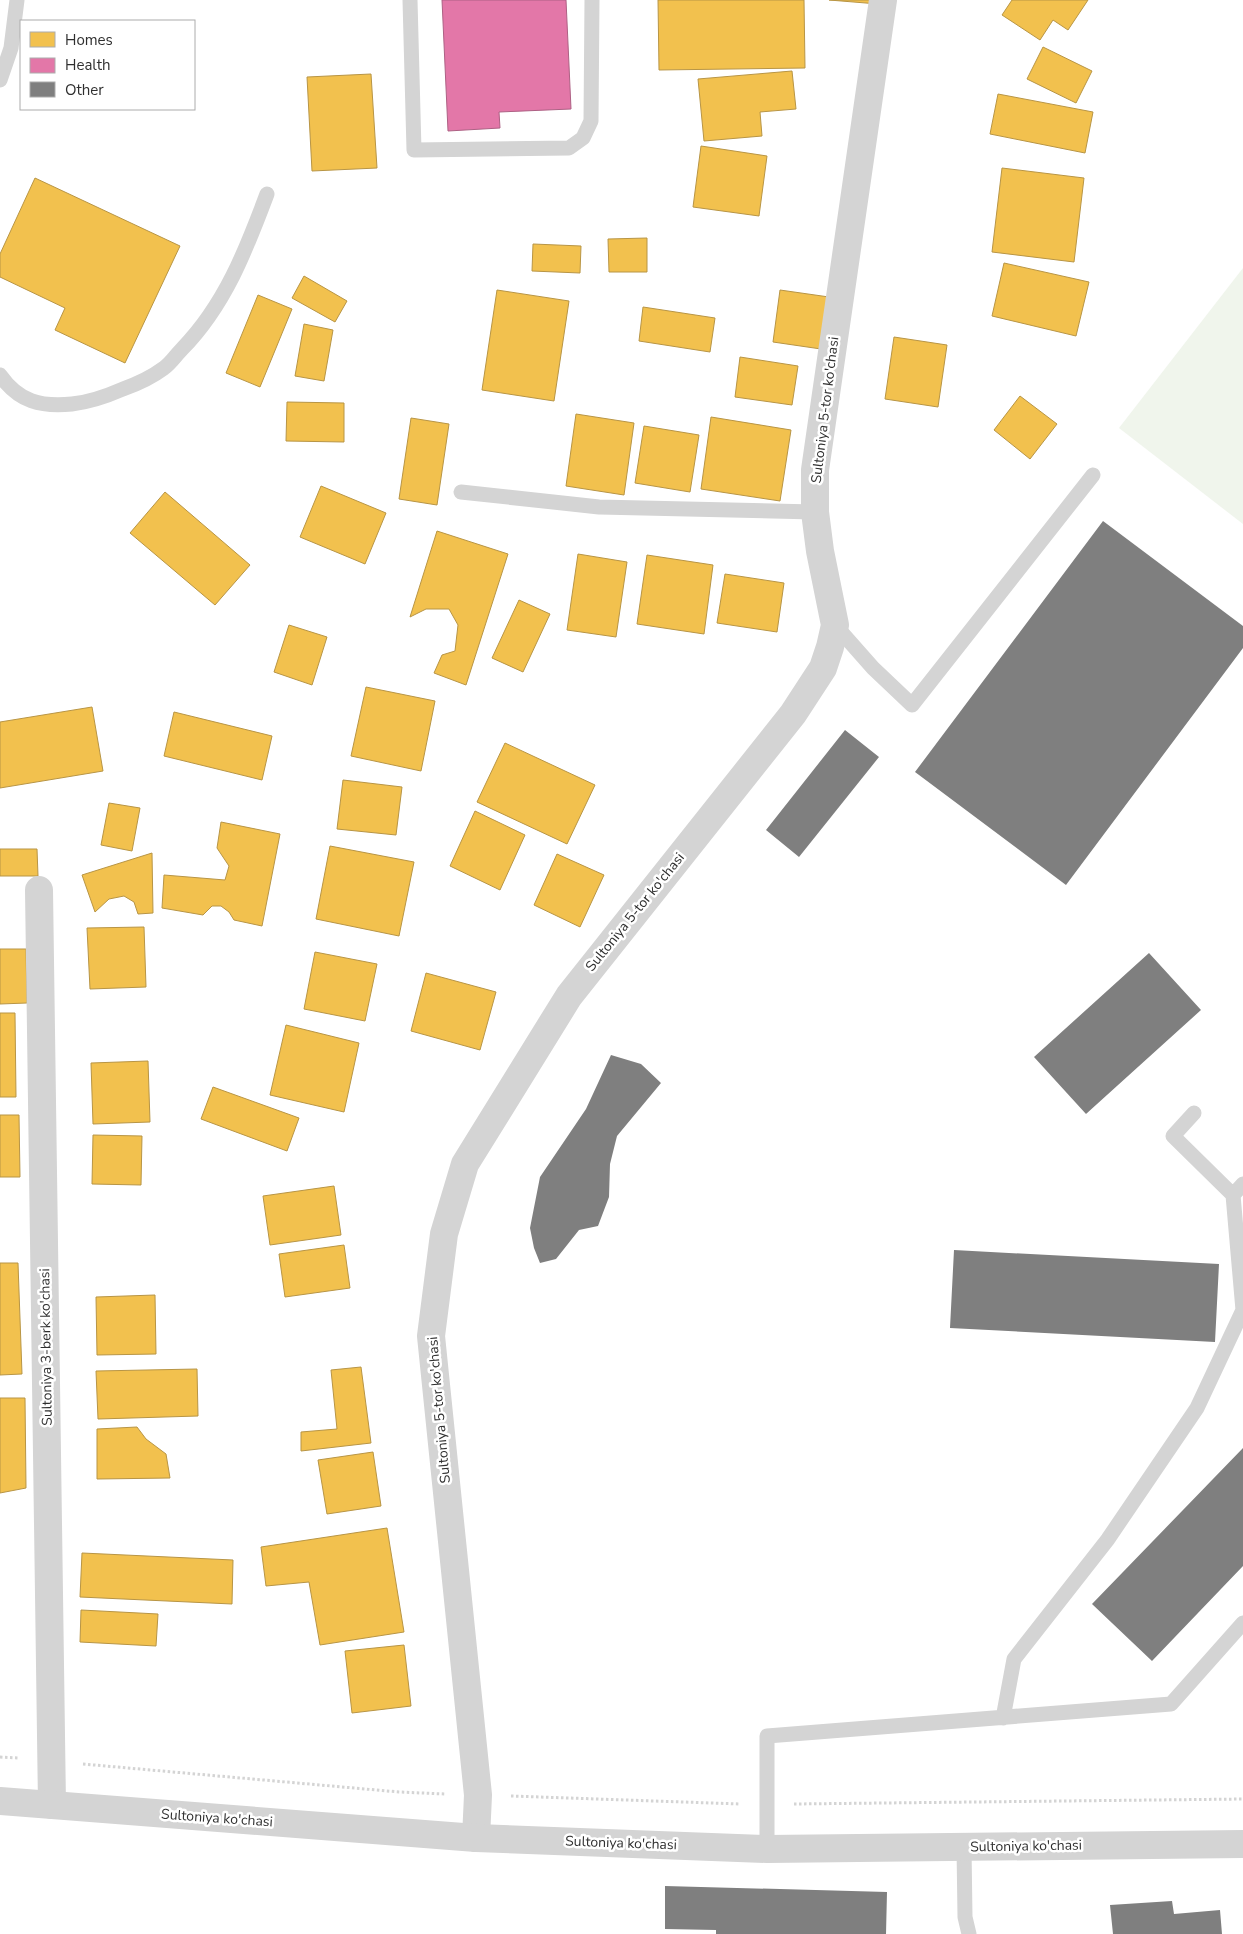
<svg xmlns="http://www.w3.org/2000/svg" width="1243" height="1934" font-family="'Nunito Sans',sans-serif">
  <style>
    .green { fill: #f0f5ec }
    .homes { fill: #f2c14e; stroke: #b89545 }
    .health { fill: #e377a8; stroke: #ad6184 }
    .building { fill: #7f7f7f }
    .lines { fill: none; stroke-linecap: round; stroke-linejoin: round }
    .path { stroke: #d4d4d4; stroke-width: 3; stroke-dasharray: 2.5 2.5; stroke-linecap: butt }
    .service { stroke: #d4d4d4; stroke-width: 15 }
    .minor { stroke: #d4d4d4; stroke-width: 28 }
    .tertiary { stroke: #d4d4d4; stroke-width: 28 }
    .labels { text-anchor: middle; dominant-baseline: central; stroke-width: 5; stroke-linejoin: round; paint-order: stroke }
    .street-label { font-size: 14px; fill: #2f2f2f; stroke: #fff }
  </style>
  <rect width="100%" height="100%" fill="#fff"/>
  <path class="green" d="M1243,268V524L1119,428Z"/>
  <path class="homes" d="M658,0H804L805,68L659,70Z
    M829,0H878V4Z
    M1012,0H1088L1068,30L1053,20L1040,40L1002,15Z
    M1043,47L1092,71L1076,103L1027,79Z
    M792,71L796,109L760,112L762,136L704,141L698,79Z
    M371,74L377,168L312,171L307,77Z
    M998,94L1093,112L1085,153L990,134Z
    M701,146L767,156L759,216L693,207Z
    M1002,168L1084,178L1074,262L992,252Z
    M35,178L180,246L125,363L55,330L65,308L0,277V254Z
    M647,238V272H609L608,239Z
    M533,244L581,246L580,273L532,271Z
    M1004,263L1089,282L1076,336L992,316Z
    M304,276L347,301L335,322L292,298Z
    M497,290L569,301L554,401L482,390Z
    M780,290L829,297L821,349L773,342Z
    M258,295L292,309L260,387L226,373Z
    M643,307L715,318L710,352L639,341Z
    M304,324L333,330L324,381L295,376Z
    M894,337L947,345L938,407L885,399Z
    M740,357L798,366L792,405L735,397Z
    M1020,396L1057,424L1030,459L994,430Z
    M287,402L344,403V442L286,441Z
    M576,414L634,423L624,495L566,486Z
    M711,417L791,430L780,501L701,489Z
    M411,418L449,424L437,505L399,499Z
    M644,426L699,435L690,492L635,483Z
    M321,486L386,513L365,564L300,537Z
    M165,492L250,565L215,605L130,533Z
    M437,531L508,554L466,685L434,673L442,655L455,651L458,625L449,609H426L410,617Z
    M578,554L627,562L616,637L567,630Z
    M647,555L713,565L704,634L637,624Z
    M725,574L784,583L777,632L717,623Z
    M519,600L550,614L523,672L492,658Z
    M289,625L327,637L312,685L274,672Z
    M366,687L435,701L421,771L351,756Z
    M92,707L103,771L0,788V722Z
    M174,712L272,736L262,780L164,756Z
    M505,743L595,785L567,844L477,802Z
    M343,780L402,787L396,835L337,829Z
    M109,803L140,808L132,851L101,845Z
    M475,811L525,835L500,890L450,866Z
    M221,822L280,834L262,926L234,920L229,912L221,906H212L203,915L162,908L164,875L225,880L229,866L217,848Z
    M330,846L414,862L399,936L316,919Z
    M0,849H37L38,876H0Z
    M152,853L153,913L138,914L134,902L124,896L109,899L95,912L82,875Z
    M557,854L604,875L580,927L534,905Z
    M144,927L146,987L90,989L87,928Z
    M0,949H26L27,1003L0,1004Z
    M315,952L377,964L365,1021L304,1009Z
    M426,973L496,992L480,1050L411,1031Z
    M0,1013H15L16,1097H0Z
    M286,1025L359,1043L344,1112L270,1095Z
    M148,1061L150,1122L93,1124L91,1063Z
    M213,1087L299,1118L287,1151L201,1119Z
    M0,1115H19L20,1177H0Z
    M93,1135L142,1136L141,1185L92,1184Z
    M334,1186L341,1235L270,1245L263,1196Z
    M344,1245L350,1288L285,1297L279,1254Z
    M0,1263H18L22,1374L0,1375Z
    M155,1295L156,1354L97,1355L96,1297Z
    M361,1367L371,1443L301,1451V1432L337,1429L331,1370Z
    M197,1369L198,1416L98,1419L96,1371Z
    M0,1398H25L26,1488L0,1493Z
    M137,1427L146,1439L166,1454L170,1478L97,1479V1429Z
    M373,1452L381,1506L327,1514L318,1460Z
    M387,1528L404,1632L320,1645L309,1582L266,1586L261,1547Z
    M82,1553L233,1560L232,1604L80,1597Z
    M81,1610L158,1614L156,1646L80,1642Z
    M404,1645L411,1706L352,1713L345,1651Z"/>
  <path class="health" d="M442,0H566L571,109L499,112L500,128L448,131Z"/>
  <path class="building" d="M1103,521L1243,626V648L1066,885L915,772Z
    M845,730L879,757L799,857L766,830Z
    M1149,953L1201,1010L1086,1114L1034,1057Z
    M611,1055L641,1064L661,1083L617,1136L610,1164L609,1197L598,1226L579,1230L556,1259L540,1263L534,1248L530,1228L540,1177L586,1109Z
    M954,1250L1219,1264L1215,1342L950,1328Z
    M1243,1448V1566L1152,1661L1092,1604Z
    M665,1886L887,1892L886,1934H716V1930L665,1929Z
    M1172,1901L1174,1914L1220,1910L1222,1934H1113L1110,1905Z"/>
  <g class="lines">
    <path class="path" d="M0,1757L19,1758
      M83,1764L399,1792L445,1794
      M511,1796L740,1804
      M794,1804L1243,1799"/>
    <path class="service" d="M410,0L414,150L569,148L583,138L591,121L592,0
      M0,80L11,48L17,0
      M0,375C19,402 41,407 72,404C91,402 107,396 123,389C137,384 152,377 164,368C171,363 176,355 182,349C225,305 246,250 267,194
      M461,492L599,507L815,512
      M835,625L873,668L912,705L1093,475
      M1194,1113L1173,1136L1233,1195
      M1003,1718L1014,1659L1108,1539L1197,1408L1243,1310L1233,1195L1243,1184
      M964,1847L965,1917L969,1934
      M767,1849V1736L1171,1704L1243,1623"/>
    <path class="minor" d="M39,890L52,1805
      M476,1838L478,1795L431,1336L444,1234L465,1164L569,996L793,714L823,668L830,647L835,625L820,551L815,512V470L883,0"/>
    <path class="tertiary" d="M0,1801L476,1838L767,1849L1243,1844"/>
  </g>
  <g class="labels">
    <g class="street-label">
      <text transform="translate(825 410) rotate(-83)">Sultoniya 5-tor ko'chasi</text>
      <text transform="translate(635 912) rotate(-51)">Sultoniya 5-tor ko'chasi</text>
      <text transform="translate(46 1347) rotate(-91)">Sultoniya 3-berk ko'chasi</text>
      <text transform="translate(439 1410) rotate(-95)">Sultoniya 5-tor ko'chasi</text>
      <text transform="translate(217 1818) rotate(4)">Sultoniya ko'chasi</text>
      <text transform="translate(621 1843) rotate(2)">Sultoniya ko'chasi</text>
      <text transform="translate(1026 1846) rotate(-1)">Sultoniya ko'chasi</text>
    </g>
  </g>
  <rect x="20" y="20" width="175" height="90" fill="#ffffff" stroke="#acacac"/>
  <rect x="30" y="32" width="25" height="15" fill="#f2c14e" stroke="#acacac"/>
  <text x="65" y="45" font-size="15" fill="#2f2f2f">Homes</text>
  <rect x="30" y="58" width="25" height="15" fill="#e377a8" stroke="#acacac"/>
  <text x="65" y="70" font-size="15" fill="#2f2f2f">Health</text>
  <rect x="30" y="82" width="25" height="15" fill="#7f7f7f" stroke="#acacac"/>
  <text x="65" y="95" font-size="15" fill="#2f2f2f">Other</text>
</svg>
